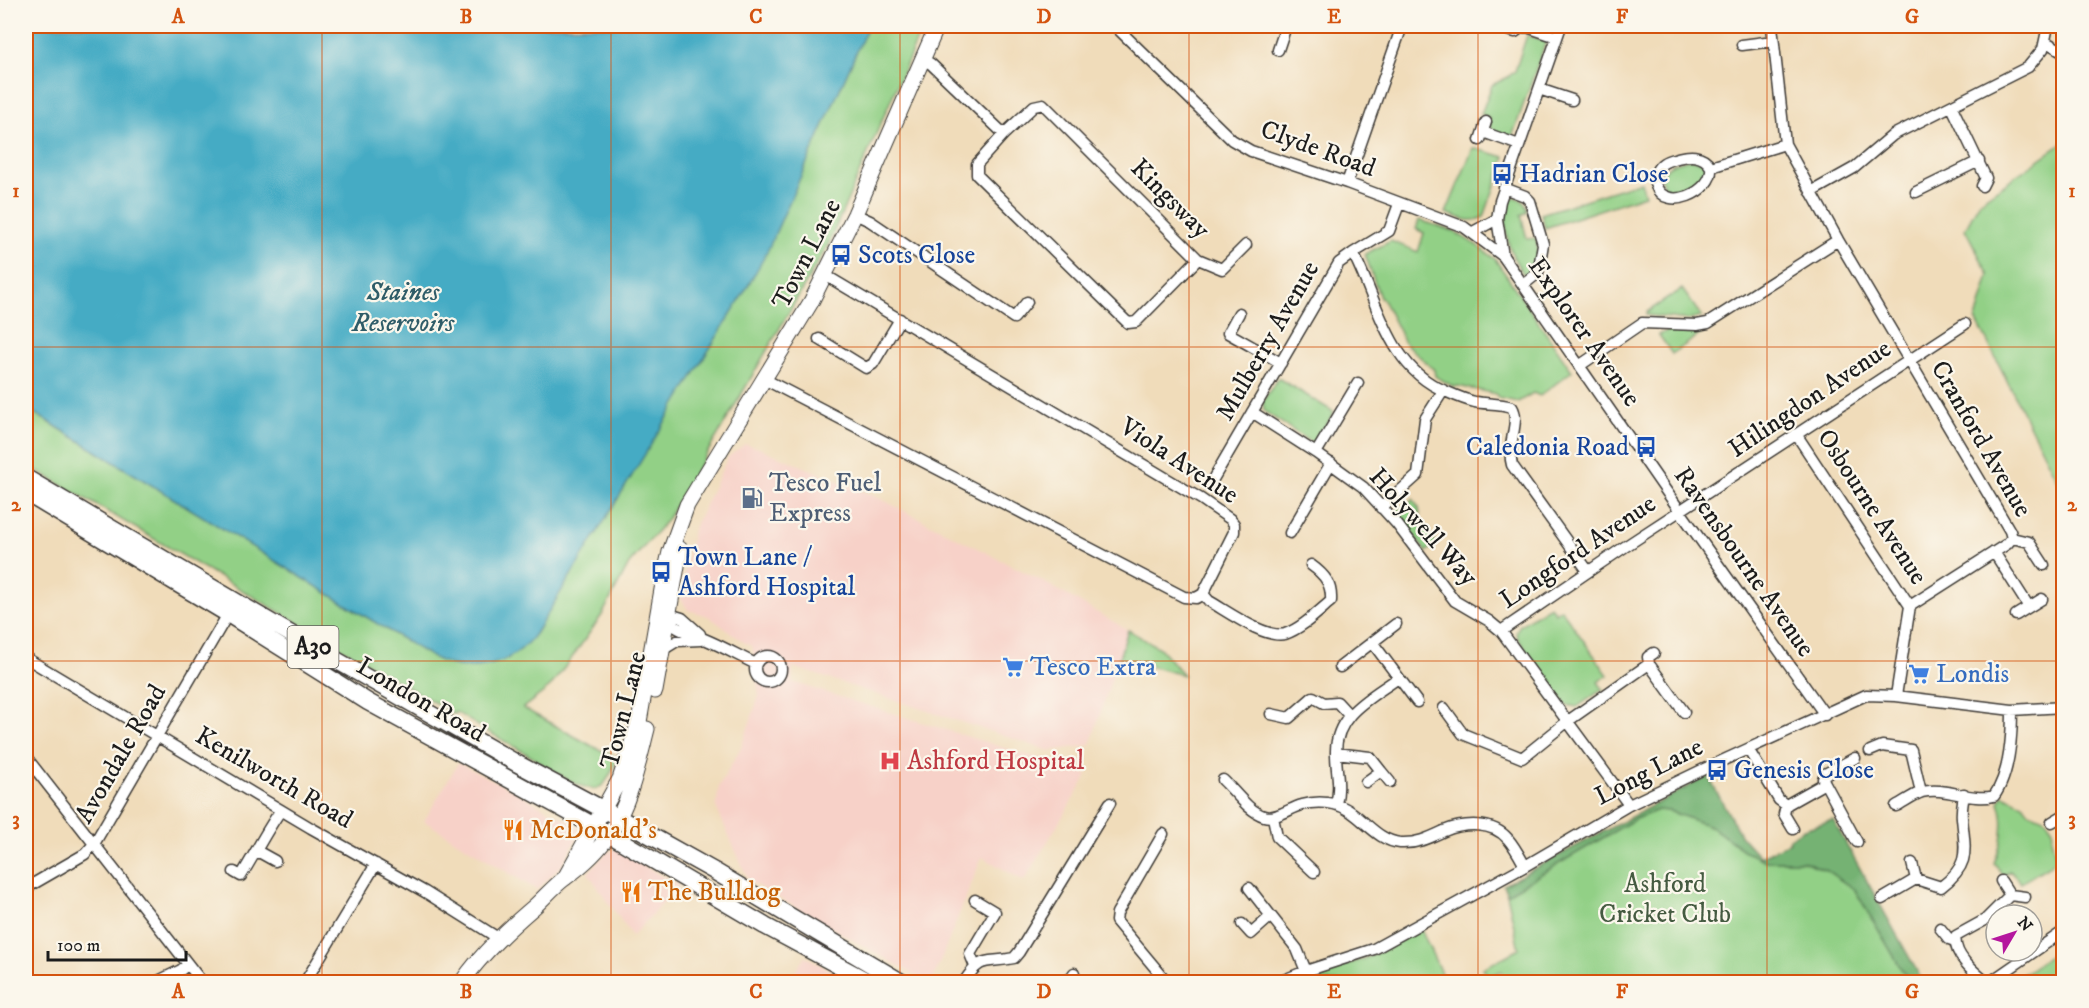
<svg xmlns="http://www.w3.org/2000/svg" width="2089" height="1008" font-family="'IM FELL DW Pica',serif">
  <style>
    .built { fill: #f7d1c8 }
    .green { fill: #92d086; stroke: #577651; stroke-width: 1.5 }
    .forest { fill: #75b273; stroke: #486748; stroke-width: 1.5 }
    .water { fill: #44abc4; stroke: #306470; stroke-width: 1.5 }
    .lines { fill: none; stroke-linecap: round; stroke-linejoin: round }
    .minor-casing { stroke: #3c3934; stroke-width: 13 }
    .secondary-casing { stroke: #3c3934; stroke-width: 17 }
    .trunk-casing { stroke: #3c3934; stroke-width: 19 }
    .minor { stroke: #fff; stroke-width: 10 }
    .secondary { stroke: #fff; stroke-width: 15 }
    .trunk { stroke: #fff; stroke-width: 16 }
    .grid { fill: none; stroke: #d4530e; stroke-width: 1.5; stroke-opacity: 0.55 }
    .labels { text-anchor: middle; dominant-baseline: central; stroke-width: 4.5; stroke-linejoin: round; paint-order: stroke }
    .shield { fill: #fbf7ec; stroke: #5f5e5a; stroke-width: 1.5 }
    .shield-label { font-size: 24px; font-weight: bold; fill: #1c1c1c }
    .street-label { font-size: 26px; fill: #1c1c1c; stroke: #fbf7ec }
    .transit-label { font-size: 26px; fill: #164399; stroke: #fbf7ec; text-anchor: start }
    .service-label { font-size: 26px; fill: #4e5e75; stroke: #fbf7ec; text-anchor: start }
    .shop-label { font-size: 26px; fill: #366cbe; stroke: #fbf7ec; text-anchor: start }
    .health-label { font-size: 26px; fill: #be3a42; stroke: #fbf7ec; text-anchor: start }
    .food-label { font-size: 26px; fill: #c56008; stroke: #fbf7ec; text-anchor: start }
    .park-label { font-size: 26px; fill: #455b41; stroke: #fbf7ec }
    .water-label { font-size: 27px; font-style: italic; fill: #2e5c68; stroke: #fbf7ec }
    .neatline { fill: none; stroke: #d4530e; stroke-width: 2 }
    .grid-label { font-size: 20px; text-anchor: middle; font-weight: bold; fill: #d4530e }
  </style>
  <rect width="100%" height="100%" fill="#fbf7ec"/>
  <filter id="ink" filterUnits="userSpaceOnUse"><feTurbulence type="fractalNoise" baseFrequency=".0167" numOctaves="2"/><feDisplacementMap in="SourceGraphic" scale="12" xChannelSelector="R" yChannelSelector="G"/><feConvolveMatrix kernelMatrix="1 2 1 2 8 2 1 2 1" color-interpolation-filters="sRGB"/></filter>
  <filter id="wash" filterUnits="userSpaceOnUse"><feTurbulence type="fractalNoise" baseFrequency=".008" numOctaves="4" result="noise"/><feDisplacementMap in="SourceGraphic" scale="24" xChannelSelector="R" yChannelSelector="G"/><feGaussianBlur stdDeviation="1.35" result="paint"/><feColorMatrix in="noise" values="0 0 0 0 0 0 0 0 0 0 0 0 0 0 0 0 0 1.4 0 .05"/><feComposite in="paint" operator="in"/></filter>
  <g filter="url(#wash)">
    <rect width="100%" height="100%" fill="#f0dcba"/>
    <path class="built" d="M745,444L759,448L883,500L1042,581L1128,630L1090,745L1050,751L793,667L792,682L1088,774L1024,881L982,857L932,982H927L749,881L716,807L719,786L741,748L759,696L752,646L745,643L708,616L688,610L680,597L693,530L728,457Z
      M458,763L509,788L575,825L578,829V836L562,865L537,890L424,821Z
      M615,849L679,886L632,936L588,873L606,853Z
      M805,956L842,977L839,982H789Z"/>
    <path class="green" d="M868,26H923L828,245L719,433L667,520L629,564L602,615L571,659L550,687L523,708L592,746L618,758C613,767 608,784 598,788C581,794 536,758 520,750C499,738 477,726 456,712L454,714L26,464V408L430,656L535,634L766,254Z
      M1527,35L1546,41L1512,137L1498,133L1489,126L1490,118L1481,114L1492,85L1508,77L1515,71Z
      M2063,143V492L1976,319L1989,275L1965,229L1980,201Z
      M1473,148L1505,157L1484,217C1471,224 1460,218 1446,213Z
      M1690,159L1703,162L1709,169L1704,182C1684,191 1670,204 1660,177C1667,164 1676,162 1690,159Z
      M1641,182L1645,195L1545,228L1541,214Z
      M1511,196C1521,199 1526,200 1527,212L1521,215L1527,239L1536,238C1538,251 1538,266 1529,276H1525C1507,252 1500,224 1511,196Z
      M1419,220L1453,231L1475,244L1495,259L1572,371L1540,396L1533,393L1518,402L1498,398L1496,394L1458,386L1454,387L1435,376L1434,370L1405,343L1383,300L1380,298L1365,254L1391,241L1418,252L1424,233L1416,229Z
      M1682,289L1702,317L1688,320L1646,315L1647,312Z
      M1667,331H1705L1672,354L1659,335Z
      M1278,378L1334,412L1315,445L1264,411L1263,401Z
      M1413,499L1419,508L1421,522L1437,544L1426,552L1396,512Z
      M1550,606L1555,613L1561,609L1608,675L1598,682L1603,689L1577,707L1566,705L1518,639L1516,632L1520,625Z
      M1128,630L1161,649L1183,675L1119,658Z
      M2003,795L2023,804L2029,812L2046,819L2053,829L2052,844L2057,858L2050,865L2021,883L2010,871L2003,875L1994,863C2002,844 2006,822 1999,802Z
      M1658,810L1669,811L1710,826L1748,853L1766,861H1803L1826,870L1855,890L1914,982H1516L1501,971L1488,977L1483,968L1519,949L1507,894L1635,819Z
      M1421,929L1445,982H1297L1371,956Z
      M2063,947V982H2011L2014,980Z"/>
    <path class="forest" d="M1708,776L1741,836L1760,857L1790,842L1789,838L1804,829L1833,820L1923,982H1909L1855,890L1826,870L1803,861H1766L1748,853L1710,826L1669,811L1658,810L1635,819L1507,894L1503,885Z"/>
    <path class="water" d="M26,26H868L766,254L745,291L535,634C510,668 467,677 430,656L26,408Z"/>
  </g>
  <g filter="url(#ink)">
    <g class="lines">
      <defs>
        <path id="minor" d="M1115,26L1232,140L1251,151L1347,183L1464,227L1503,256L1680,511L1825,715
          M1493,26L1515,32L1523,26
          M1524,26L1557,37
          M1772,26L1785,144L1838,240L2010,531L2012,538L2007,544L1910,606L1896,696
          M2046,42L2064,52
          M1742,45L1773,41
          M1278,50L1286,26
          M923,59L931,64L1004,134L977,164V175L1128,323L1136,322L1198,259L1043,104L1034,106L1004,134
          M1539,89L1572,100
          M1952,107L1986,178L1982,186
          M1483,132L1519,145
          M1480,140L1486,122
          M1711,167C1703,153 1688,155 1674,159C1665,161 1660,164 1656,172C1654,177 1654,181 1656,186C1665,212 1714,193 1711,167L1785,144
          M1347,183L1402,26
          M1504,188L1525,196L1530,201L1543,244L1538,273L1523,285
          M1811,192L1854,168L1893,135L2028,67L2043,49L2048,26
          M1916,192L1979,161
          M855,214L870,221L1014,318L1027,302
          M1473,232L1497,219
          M1353,253C1378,301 1388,368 1445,391C1454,395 1465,400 1475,402C1487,404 1500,403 1512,407C1521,421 1506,444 1512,465L1588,571
          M1503,256L1497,219L1500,201L1561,26
          M1198,259L1222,269L1246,245
          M1239,313L1228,333L1281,363
          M819,339L866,368L873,364L900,319
          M1579,366L1642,323L1697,325L1708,323L1838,240
          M764,379L1184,597L1196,598L1203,594L1234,532V524L1230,519L1201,499L825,275
          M1252,412L1316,453L1363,487L1396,523L1455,601L1489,621L1501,631L1629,805
          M1796,434L1910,606
          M1316,453L1358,383
          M1209,486L1339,263L1353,253L1389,231L1399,204
          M1381,508L1418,475L1425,419L1443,391
          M1290,533L1331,463
          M2012,538L2029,542L2044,565
          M1994,552L2029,607L2042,599
          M1203,594L1209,601C1227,611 1265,639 1285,634C1301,629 1318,612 1331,601C1332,584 1325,575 1311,565
          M662,612L682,618L700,634
          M2016,615L2029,607
          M663,617C675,630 693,634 709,641C725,648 741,657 756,664
          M1501,631L1623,548L1965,324
          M1372,642L1417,702
          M664,649L677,641L701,640
          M755 669a13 13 0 1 1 26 0a13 13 0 1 1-26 0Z
          M26,658L311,828L425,892L498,938
          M1649,664L1684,712
          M1340,667L1396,624
          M1444,708L1463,734L1522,758L1568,721L1649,664L1648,657L1654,653
          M1271,714L1289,718L1313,697L1324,703L1337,702L1349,715
          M1748,749L1779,800L1786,805L1825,783L1857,842
          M1870,751L1882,746L1911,750L1921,792
          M1336,753L1370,757L1381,771L1366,782
          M26,757L202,982
          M1381,771L1390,782
          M1223,780C1235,791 1248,811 1264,816C1276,820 1290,808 1302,805C1312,802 1325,802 1334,804C1360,810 1373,840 1400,843C1417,844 1429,838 1444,831C1464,823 1493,821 1508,839C1515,847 1520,857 1525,866
          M1825,783L1823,779L1825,774L1855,758
          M1336,804C1341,784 1336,773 1336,753C1335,714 1371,698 1398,678
          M1786,805L1784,814L1793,829
          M1896,806C1904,802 1913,795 1922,792C1946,786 1970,802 1994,796C2010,774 2012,737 2012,710
          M1273,817L1277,837L1314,872
          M2052,822L2064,815
          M1163,834L1117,913L1116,921L1167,982
          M257,851L275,861
          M1912,863L1916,879
          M234,872L241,876C255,854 266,831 281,810
          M2001,881L2010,895L2025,897
          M26,888L85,854L94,844L228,614
          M1249,888L1297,949L1306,971
          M1882,899L1916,879L1941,887C1971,864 1965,851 1962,818C1961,810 1963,802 1964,794
          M975,900L995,912L970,954L975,966
          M1242,924L1251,934L1270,917
          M1940,928L1949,939L1955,941
          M156,982L181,970L188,964
          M305,982L376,864
          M964,982C982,954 986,964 1014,958L1019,952L1110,803
          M1068,982L1074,973
          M1279,982L1306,971L1374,949L1525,866L1629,805L1704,769L1866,695L1896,696L2012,710L2064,707
          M1986,982C1974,972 1952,954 1956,936L1985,920L2010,895
          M1990,982L2064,931"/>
        <path id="secondary" d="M655,691L680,549
          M565,878L620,779L639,722L664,578L670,552L687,505L811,302L855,214L937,26
          M462,982C482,953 508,929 535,906C545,897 554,886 565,878C583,865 598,852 610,833C630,803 638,764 647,729"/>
        <path id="trunk" d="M26,478L301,640L518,764L619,818L714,871L901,982
          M26,493L228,614L368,702L609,834L765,926L869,982"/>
      </defs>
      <use href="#minor" class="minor-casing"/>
      <use href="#secondary" class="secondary-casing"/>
      <use href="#trunk" class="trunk-casing"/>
      <use href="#minor" class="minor"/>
      <use href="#secondary" class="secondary"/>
      <use href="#trunk" class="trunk"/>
    </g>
  </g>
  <path class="grid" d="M322,26V982M611,26V982M900,26V982M1189,26V982M1478,26V982M1767,26V982M26,347H2064M26,661H2064"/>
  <defs>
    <symbol id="bus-bare" viewBox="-9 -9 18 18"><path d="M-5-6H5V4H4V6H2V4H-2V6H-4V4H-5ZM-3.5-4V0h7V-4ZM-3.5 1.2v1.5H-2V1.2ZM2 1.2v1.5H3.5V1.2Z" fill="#1a4fb4" stroke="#fbf7ec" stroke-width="2.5" paint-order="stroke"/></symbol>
    <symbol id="fuel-bare" viewBox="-9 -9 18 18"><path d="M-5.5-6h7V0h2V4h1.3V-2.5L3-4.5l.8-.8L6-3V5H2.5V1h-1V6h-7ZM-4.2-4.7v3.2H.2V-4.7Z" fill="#5c6f8a" stroke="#fbf7ec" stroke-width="2.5" paint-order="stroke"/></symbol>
    <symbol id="supermarket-bare" viewBox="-9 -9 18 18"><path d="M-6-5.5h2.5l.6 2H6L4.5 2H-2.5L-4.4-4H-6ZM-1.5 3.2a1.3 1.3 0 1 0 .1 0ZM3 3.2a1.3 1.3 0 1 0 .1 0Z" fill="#3f7fe0" stroke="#fbf7ec" stroke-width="2.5" paint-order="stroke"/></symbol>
    <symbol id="hospital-bare" viewBox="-9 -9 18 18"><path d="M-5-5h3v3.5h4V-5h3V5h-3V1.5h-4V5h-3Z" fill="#e0444e" stroke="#fbf7ec" stroke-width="2.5" paint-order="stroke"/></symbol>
    <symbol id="restaurant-bare" viewBox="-9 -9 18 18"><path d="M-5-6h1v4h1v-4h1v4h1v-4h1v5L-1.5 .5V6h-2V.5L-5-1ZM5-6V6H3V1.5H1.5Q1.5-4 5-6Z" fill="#e8710a" stroke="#fbf7ec" stroke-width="2.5" paint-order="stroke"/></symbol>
  </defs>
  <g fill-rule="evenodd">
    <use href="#bus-bare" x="1487" y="159" width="30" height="30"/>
    <use href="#bus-bare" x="826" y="240" width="30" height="30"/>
    <use href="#bus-bare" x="1631" y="432" width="30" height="30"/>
    <use href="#fuel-bare" x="737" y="483" width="30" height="30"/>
    <use href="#bus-bare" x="646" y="557" width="30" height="30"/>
    <use href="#supermarket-bare" x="998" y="652" width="30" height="30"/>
    <use href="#supermarket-bare" x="1904" y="659" width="30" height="30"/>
    <use href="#hospital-bare" x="875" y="746" width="30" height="30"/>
    <use href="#bus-bare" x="1702" y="755" width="30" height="30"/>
    <use href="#restaurant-bare" x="498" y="815" width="30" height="30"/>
    <use href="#restaurant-bare" x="616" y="877" width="30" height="30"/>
  </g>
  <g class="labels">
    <rect class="shield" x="287.5" y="626" width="51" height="42" rx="4.5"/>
    <g class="shield-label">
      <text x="313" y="647">A30</text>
    </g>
    <g class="street-label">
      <text transform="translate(1318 149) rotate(20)">Clyde Road</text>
      <text transform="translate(1170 199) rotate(45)">Kingsway</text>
      <text transform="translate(807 254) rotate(-63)">Town Lane</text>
      <text transform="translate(1584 332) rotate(55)">Explorer Avenue</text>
      <text transform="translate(1268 341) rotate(-60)">Mulberry Avenue</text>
      <text transform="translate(1810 399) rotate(-34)">Hilingdon Avenue</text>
      <text transform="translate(1981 439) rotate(60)">Cranford Avenue</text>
      <text transform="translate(1179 461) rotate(33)">Viola Avenue</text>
      <text transform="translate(1872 507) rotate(57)">Osbourne Avenue</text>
      <text transform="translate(1423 527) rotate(48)">Holywell Way</text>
      <text transform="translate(1578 552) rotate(-34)">Longford Avenue</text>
      <text transform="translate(1744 562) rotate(55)">Ravensbourne Avenue</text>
      <text transform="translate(421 700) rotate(30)">London Road</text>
      <text transform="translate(624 710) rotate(-76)">Town Lane</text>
      <text transform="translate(121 754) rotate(-60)">Avondale Road</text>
      <text transform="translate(1649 772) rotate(-27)">Long Lane</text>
      <text transform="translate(274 778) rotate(30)">Kenilworth Road</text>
    </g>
    <g class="transit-label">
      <text x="1519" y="174">Hadrian Close</text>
      <text x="858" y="255">Scots Close</text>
      <text x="1629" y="447" text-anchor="end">Caledonia Road</text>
      <text x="678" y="557">Town Lane /<tspan x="678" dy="30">Ashford Hospital</tspan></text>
      <text x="1734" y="770">Genesis Close</text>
    </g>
    <g class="service-label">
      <text x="769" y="483">Tesco Fuel<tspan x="769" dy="30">Express</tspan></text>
    </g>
    <g class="shop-label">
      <text x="1030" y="667">Tesco Extra</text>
      <text x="1936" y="674">Londis</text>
    </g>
    <g class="health-label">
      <text x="907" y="761">Ashford Hospital</text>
    </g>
    <g class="food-label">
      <text x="530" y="830">McDonald's</text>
      <text x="648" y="892">The Bulldog</text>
    </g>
    <g class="park-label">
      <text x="1665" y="884">Ashford<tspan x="1665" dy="30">Cricket Club</tspan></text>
    </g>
    <g class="water-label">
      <text x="403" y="292">Staines<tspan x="403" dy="31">Reservoirs</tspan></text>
    </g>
  </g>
  <rect width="2089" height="1008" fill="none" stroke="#fbf7ec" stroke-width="66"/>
  <g transform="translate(2014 933) rotate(51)"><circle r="28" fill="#fbf7ec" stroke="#a29f99" stroke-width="1.5"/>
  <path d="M0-4.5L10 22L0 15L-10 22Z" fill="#b5179e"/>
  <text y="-9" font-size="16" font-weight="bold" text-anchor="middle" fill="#1c1c1c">N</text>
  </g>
  <path d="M48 951v9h138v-9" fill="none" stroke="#1c1c1c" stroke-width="3"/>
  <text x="57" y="951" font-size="18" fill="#1c1c1c" stroke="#fbf7ec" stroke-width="4.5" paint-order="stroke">100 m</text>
  <rect x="33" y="33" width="2023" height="942" class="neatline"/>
  <g class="grid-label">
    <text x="178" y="23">A</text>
    <text x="466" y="23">B</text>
    <text x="756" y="23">C</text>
    <text x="1044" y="23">D</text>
    <text x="1334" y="23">E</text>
    <text x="1622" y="23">F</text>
    <text x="1912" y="23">G</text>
    <text x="16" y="197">1</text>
    <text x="2072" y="197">1</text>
    <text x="16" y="511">2</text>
    <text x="2072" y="511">2</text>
    <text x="16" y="825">3</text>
    <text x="2072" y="825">3</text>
    <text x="178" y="998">A</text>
    <text x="466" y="998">B</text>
    <text x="756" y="998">C</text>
    <text x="1044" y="998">D</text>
    <text x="1334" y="998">E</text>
    <text x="1622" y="998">F</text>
    <text x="1912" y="998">G</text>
  </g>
</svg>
